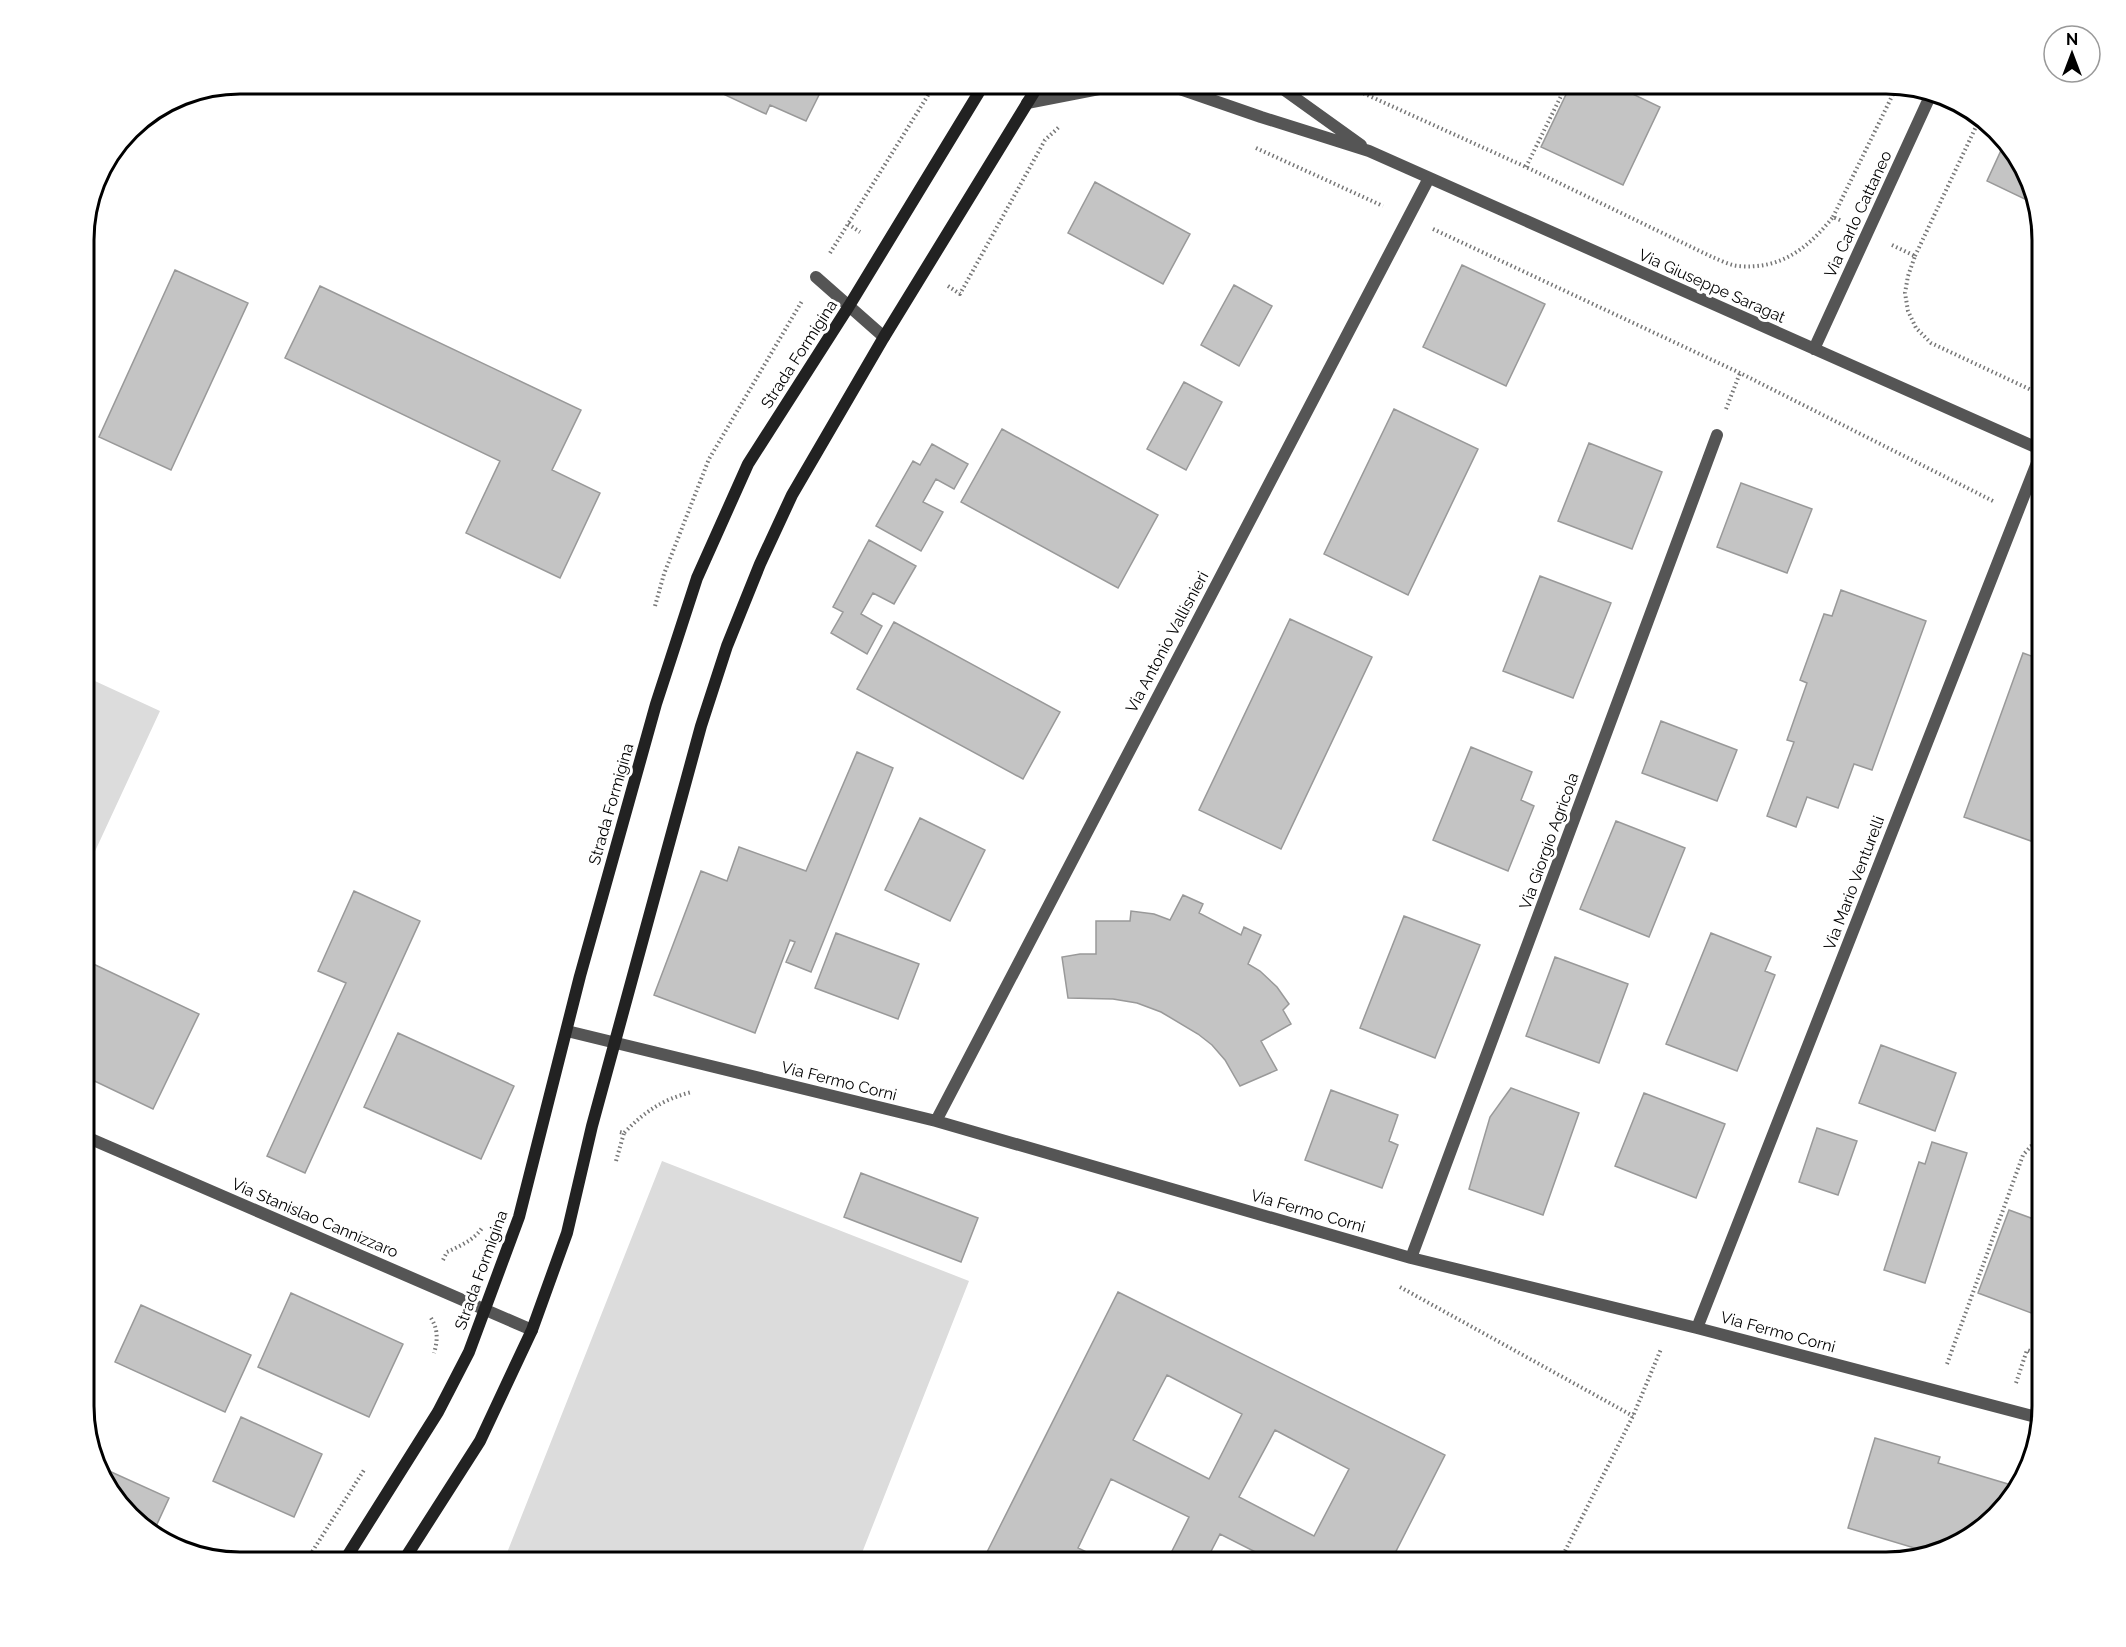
<svg xmlns="http://www.w3.org/2000/svg" width="2126" height="1647" font-family="Raleway,sans-serif">
  <style>
    .green { fill: #dcdcdc }
    .building { fill: #c4c4c4; stroke: #999; stroke-width: 1.5; fill-rule: evenodd }
    .lines { fill: none; stroke-linecap: round; stroke-linejoin: round }
    .path { stroke: #777; stroke-width: 4; stroke-dasharray: 1.5 3; stroke-linecap: butt }
    .street { stroke: #555; stroke-width: 12 }
    .secondary { stroke: #222; stroke-width: 12 }
    .labels { text-anchor: middle; dominant-baseline: central; stroke-width: 6; stroke-linejoin: round; paint-order: stroke }
    .street-label { font-size: 16px; fill: #000; stroke: #fff }
    .rim { fill: none; stroke: #000; stroke-width: 3 }
  </style>
  <rect width="100%" height="100%" fill="#fff"/>
  <path class="green" d="M84,676L160,711L84,875Z
    M662,1161L969,1281L858,1563H503Z"/>
  <path class="building" d="M724,84H839L835,93L823,87L806,121L770,105L766,114L723,94L727,85Z
    M1556,84H1664L1618,87L1660,107L1623,185L1541,147L1570,86Z
    M2004,144L2026,171L2033,203L1987,181Z
    M1095,182L1190,234L1163,284L1068,233Z
    M2042,258V282L2033,278Z
    M1462,265L1545,304L1506,386L1423,347Z
    M175,270L248,303L171,470L99,437Z
    M1234,285L1272,306L1239,366L1201,345Z
    M320,286L581,410L552,470L600,493L560,578L466,533L500,461L285,358Z
    M1184,382L1222,402L1186,470L1147,449Z
    M1394,409L1478,449L1408,595L1324,554Z
    M1002,429L1158,515L1118,588L961,502Z
    M1589,443L1662,472L1632,549L1558,521Z
    M932,444L968,464L954,489L936,479L923,502L943,512L921,551L876,526L913,461L920,465Z
    M1741,483L1812,509L1787,573L1717,547Z
    M869,540L916,566L894,604L873,593L861,614L882,626L867,654L831,633L843,612L833,607Z
    M1540,576L1611,603L1573,698L1503,671Z
    M1841,590L1926,621L1872,770L1854,764L1838,808L1807,797L1796,827L1767,816L1794,742L1787,740L1807,683L1800,680L1824,614L1832,616Z
    M1290,619L1372,657L1281,849L1199,810Z
    M894,622L1060,712L1023,779L857,689Z
    M2023,653L2042,660V845L1964,817Z
    M1661,721L1737,750L1717,801L1642,773Z
    M1471,747L1532,772L1521,800L1534,806L1508,871L1433,840Z
    M857,752L893,768L811,972L786,962L795,942L790,940L755,1033L654,995L701,871L727,881L739,847L806,871Z
    M920,818L985,850L950,921L885,890Z
    M1616,821L1685,848L1649,937L1580,909Z
    M354,891L420,921L305,1173L267,1156L346,983L318,971Z
    M1183,895L1203,904L1199,913L1241,935L1244,927L1261,935L1248,964L1260,971L1277,987L1289,1004L1283,1010L1291,1024L1261,1041L1277,1070L1240,1086L1225,1060L1212,1045L1198,1034L1161,1012L1137,1003L1113,999L1068,998L1062,957L1080,954H1096V921H1130L1131,911L1154,914L1170,920Z
    M1404,916L1480,945L1435,1058L1360,1028Z
    M836,933L919,964L898,1019L815,988Z
    M1711,933L1771,957L1765,971L1775,975L1737,1071L1666,1044Z
    M1555,957L1628,984L1599,1063L1526,1036Z
    M87,961L199,1014L153,1109L84,1076V967Z
    M398,1033L514,1086L481,1159L364,1107Z
    M1881,1045L1956,1073L1935,1131L1859,1103Z
    M1511,1088L1579,1113L1543,1215L1469,1189L1490,1117Z
    M1331,1090L1398,1115L1389,1141L1398,1145L1382,1188L1305,1160Z
    M1644,1093L1725,1124L1696,1198L1615,1166Z
    M1817,1128L1857,1141L1838,1195L1799,1182Z
    M1932,1142L1967,1153L1925,1283L1884,1270L1919,1162L1925,1164Z
    M861,1173L978,1218L961,1262L844,1217Z
    M84,1207L94,1212L84,1233Z
    M2009,1210L2042,1222V1317L1978,1293Z
    M1118,1292L1445,1455L1390,1563H1277L1220,1534L1205,1563H1166L1189,1517L1111,1479L1078,1548L1109,1563H990L983,1560ZM1167,1375L1242,1414L1209,1479L1133,1440ZM1275,1430L1349,1469L1314,1536L1239,1497Z
    M291,1293L403,1344L369,1417L258,1367Z
    M141,1305L251,1355L225,1412L115,1362Z
    M241,1417L322,1454L294,1517L213,1481Z
    M1875,1438L1940,1457L1938,1463L2018,1487L2009,1502L1955,1547L1931,1553L1848,1528Z
    M98,1466L169,1498L152,1535L145,1530L100,1476Z"/>
  <g class="lines">
    <path class="path" d="M1343,84L1526,167L1712,257C1720,260 1729,265 1738,266C1781,270 1808,248 1833,217L1842,221
      M1256,148L1383,206
      M1526,167L1566,86
      M1833,217L1897,86
      M848,224L860,232
      M1433,229L1740,373L1993,501
      M1892,245L1915,256L1908,276L1905,293L1908,311L1916,328L1931,343L2042,395
      M830,253L935,84
      M1915,256L1981,116
      M948,286L960,294L1045,140L1059,127
      M1726,409L1740,373
      M655,606L664,574L709,459L802,301
      M620,1132L624,1133C644,1112 663,1099 692,1092
      M2031,1145L2042,1150
      M616,1161L624,1133
      M443,1260L447,1252C460,1246 474,1240 482,1228
      M1400,1287L1633,1416
      M431,1318C438,1329 438,1340 434,1353
      M1947,1364L2023,1155L2042,1134
      M2016,1383L2027,1350L2042,1355
      M305,1563L364,1470
      M1559,1563L1633,1416L1661,1349"/>
    <path class="street" d="M1276,84L1361,145
      M1027,103L1099,89H1180L1261,117L1369,151L2042,450
      M816,277L884,337
      M1814,349L1932,92
      M567,1031L936,1121L1411,1258L1697,1328L2040,1418
      M936,1121L1429,178
      M84,1136L532,1330
      M1411,1258L1717,435
      M1697,1328L2042,450"/>
    <path class="secondary" d="M343,1563L438,1412L469,1352L519,1217L580,976L656,704L697,578L748,464L849,306L984,84
      M402,1563L480,1441L532,1330L567,1233L592,1126L701,726L727,646L760,564L792,495L884,337L1039,84"/>
  </g>
  <g class="labels">
    <g class="street-label">
      <text transform="translate(1858 214) rotate(-65)">Via Carlo Cattaneo</text>
      <text transform="translate(1712 286) rotate(24)">Via Giuseppe Saragat</text>
      <text transform="translate(799 354) rotate(-57)">Strada Formigina</text>
      <text transform="translate(1167 642) rotate(-62)">Via Antonio Vallisnieri</text>
      <text transform="translate(611 804) rotate(-74)">Strada Formigina</text>
      <text transform="translate(1549 841) rotate(-70)">Via Giorgio Agricola</text>
      <text transform="translate(1854 883) rotate(-69)">Via Mario Venturelli</text>
      <text transform="translate(839 1081) rotate(14)">Via Fermo Corni</text>
      <text transform="translate(1308 1211) rotate(16)">Via Fermo Corni</text>
      <text transform="translate(315 1218) rotate(23)">Via Stanislao Cannizzaro</text>
      <text transform="translate(481 1270) rotate(-70)">Strada Formigina</text>
      <text transform="translate(1778 1332) rotate(15)">Via Fermo Corni</text>
    </g>
  </g>
  <path d="M0 0H2126V1647H0ZM240 94H1886A146 146 0 0 1 2032 240V1406A146 146 0 0 1 1886 1552H240A146 146 0 0 1 94 1406V240A146 146 0 0 1 240 94Z" fill="#fff" fill-rule="evenodd"/>
  <path class="rim" d="M240 94H1886A146 146 0 0 1 2032 240V1406A146 146 0 0 1 1886 1552H240A146 146 0 0 1 94 1406V240A146 146 0 0 1 240 94Z"/>
  <g transform="translate(2072 54)"><circle r="28" fill="#ffffff" stroke="#999999" stroke-width="1.5"/>
  <path d="M0-4.5L10 22L0 15L-10 22Z" fill="#000000"/>
  <text y="-9" font-size="16" font-weight="bold" text-anchor="middle" fill="#000000">N</text>
  </g>
</svg>
